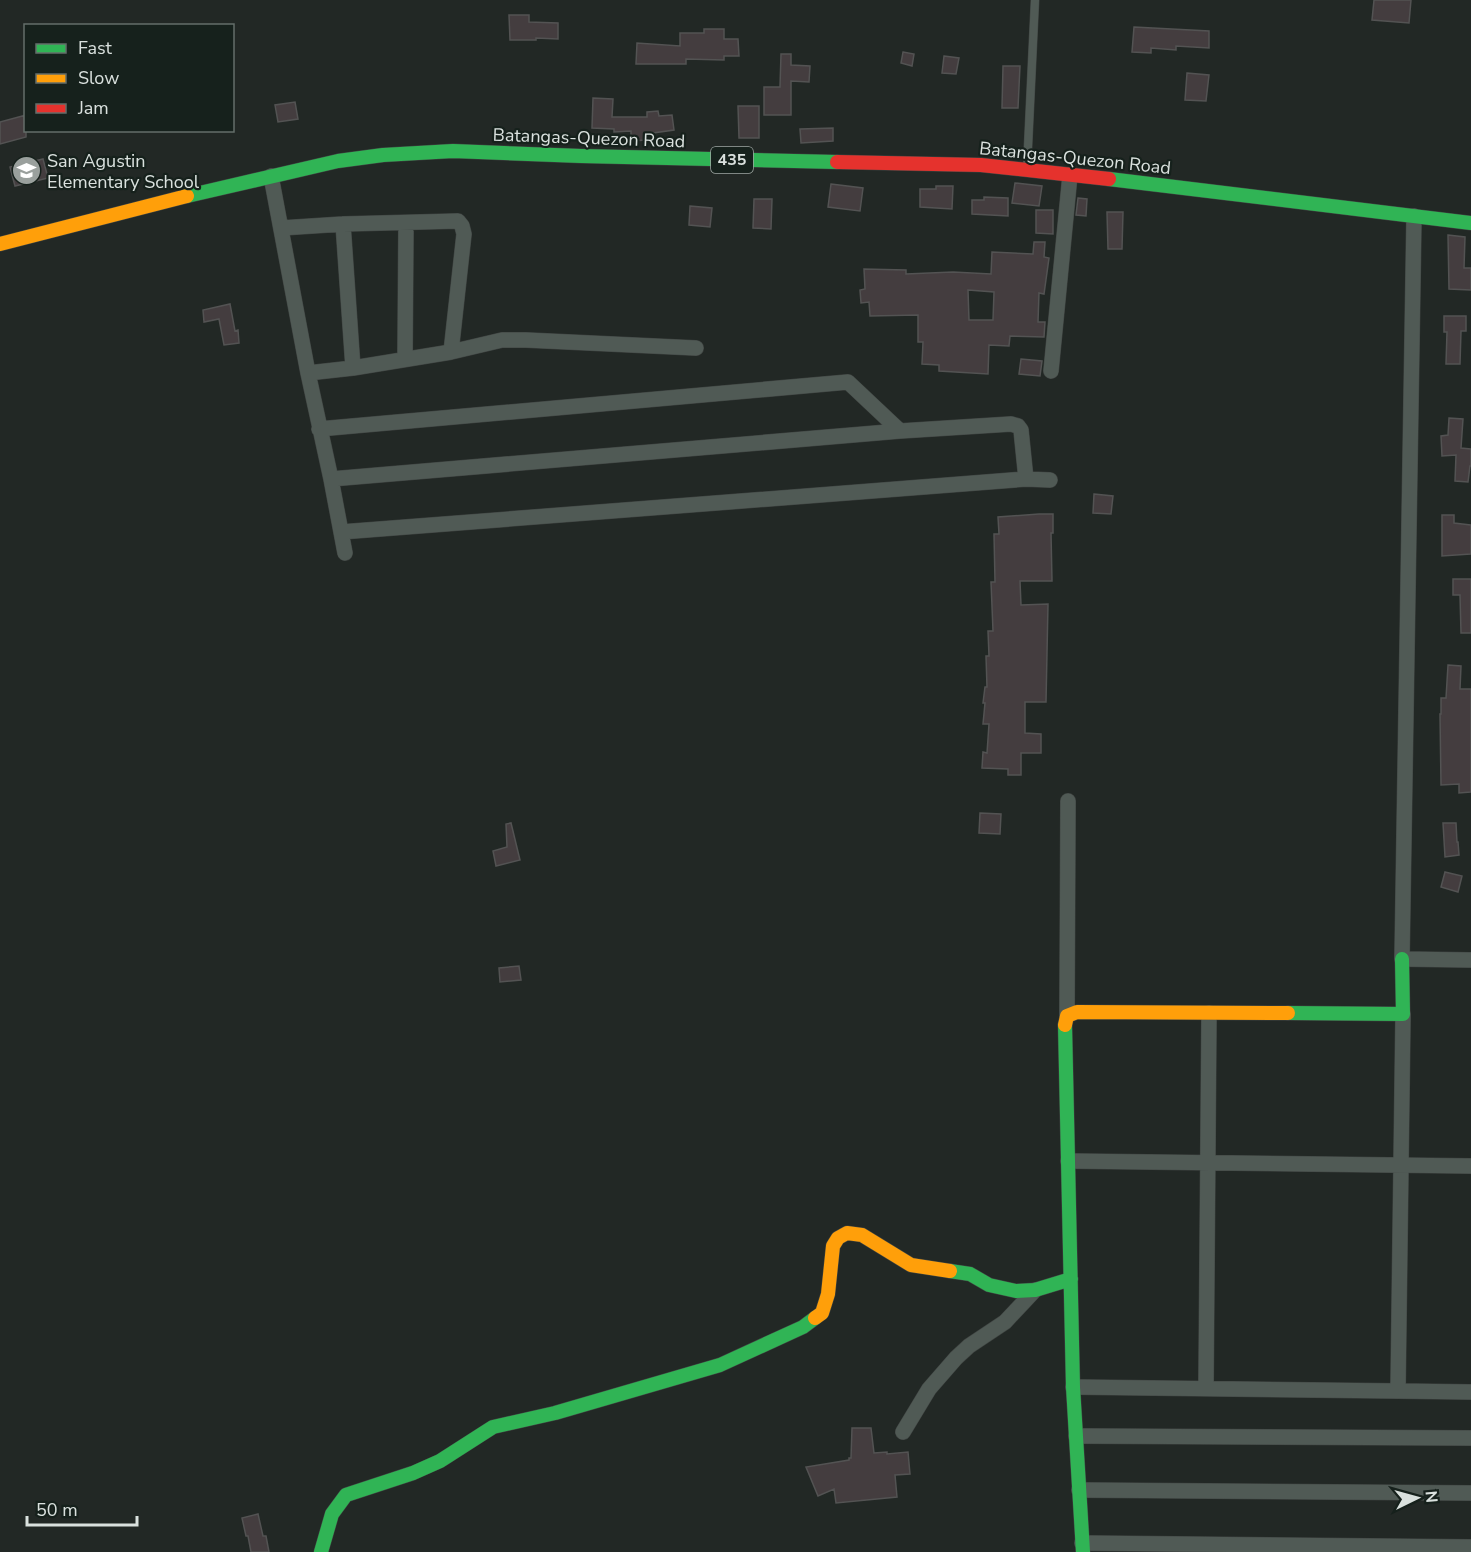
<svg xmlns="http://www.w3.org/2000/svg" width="1471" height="1552" font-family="'Nunito Sans',sans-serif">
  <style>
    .building { fill: #443d3f; stroke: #535353; stroke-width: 1.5; fill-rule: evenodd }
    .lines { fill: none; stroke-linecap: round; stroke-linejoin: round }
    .lane-casing { stroke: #404543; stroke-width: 9 }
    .street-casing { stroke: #404543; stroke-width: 16 }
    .fast-casing { stroke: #404543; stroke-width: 15 }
    .slow-casing { stroke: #404543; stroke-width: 15 }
    .jam-casing { stroke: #404543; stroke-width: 15 }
    .lane { stroke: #505a55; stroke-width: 8 }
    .street { stroke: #505a55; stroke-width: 15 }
    .fast { stroke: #30b455; stroke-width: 14 }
    .slow { stroke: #ff9f0a; stroke-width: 14 }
    .jam { stroke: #e5322d; stroke-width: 14 }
    .labels { text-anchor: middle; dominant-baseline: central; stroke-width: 4.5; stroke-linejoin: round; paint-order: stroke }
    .shield { fill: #16211c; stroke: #9fa7a4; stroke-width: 1.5 }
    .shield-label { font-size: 16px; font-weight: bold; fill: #dae1de }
    .street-label { font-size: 18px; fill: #dae1de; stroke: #16211c }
    .poi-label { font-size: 18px; fill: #dae1de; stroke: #16211c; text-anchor: start }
  </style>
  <rect width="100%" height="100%" fill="#222825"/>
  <path class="building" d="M1374,0H1411L1409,23L1372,20Z
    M509,15H529V22L558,23V39L536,38V40H510Z
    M1134,27L1209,31V48L1176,46V50L1151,48V53L1132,52Z
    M704,29H724V39H738L739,56H724V60L686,59V64H636L637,43L680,46V33H704Z
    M903,52L914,54L912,66L901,63Z
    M781,54H791V65L810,66L809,82L791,81V115H764V87H780Z
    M944,56L959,58L956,74L942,73Z
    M1003,66H1020L1018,108H1002Z
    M1187,73L1209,75L1206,101L1185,100Z
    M593,98L613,99L612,117H647V112L658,111L659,116L672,115L674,130L646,134V140L631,141V131L614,132V129L592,128Z
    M295,102L298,119L278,122L275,105Z
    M738,106H759V138H739Z
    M26,115V137L0,144V122Z
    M833,128V141L801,143L800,129Z
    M43,159L48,178L15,186L10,167Z
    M1015,183L1042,186L1039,206L1012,203Z
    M831,184L863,188L860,211L828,207Z
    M936,186H953L952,209L920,207V189H936Z
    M984,197L1008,198V216L972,214V200H984Z
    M1078,198L1087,199L1086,216L1076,215Z
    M754,199H772L771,229L753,228Z
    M690,206L712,208L710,227L689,225Z
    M1036,210H1053V234L1036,233Z
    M1107,212H1123L1122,249H1108Z
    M1448,235L1465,237L1464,268H1471V290L1449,289Z
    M1034,242H1045L1044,257L1049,258L1044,294L1039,293L1038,322H1045L1044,337L1010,336L1009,346L989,345L988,374L939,371V365L922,364L923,342H918V315L870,316L869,302L861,303L860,290L865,289L864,269L906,270V274L953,272L991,274L992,252L1033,254ZM968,290L994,292L993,320H969Z
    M230,304L235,331L238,330L239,343L224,345L219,319L204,322L203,310Z
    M1444,316H1466V331H1461L1460,364H1446L1447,332H1444Z
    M1021,359L1042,361L1040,376L1019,374Z
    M1449,418L1463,419L1461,448L1471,449V466H1470L1468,482L1455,481L1456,455L1442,456L1441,436L1448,435Z
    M1094,494L1113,496L1111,514L1093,513Z
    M1039,514H1053V533H1051L1052,581H1020L1021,605L1048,604L1046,702H1025V733L1041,734V753H1021V775H1008V769L982,768L983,752L987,753L989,724H983L985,703H983L985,687H987L986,656H989L988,631H993L991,582H995L994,534H999L998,517Z
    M1442,515H1454V523L1471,525V554L1442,556Z
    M1453,579H1471V633H1461L1460,595H1453Z
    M1448,665L1461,666L1460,689H1471V792L1459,793V784L1441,785L1440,714H1441V698H1446Z
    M980,813L1001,814L1000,834L979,833Z
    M511,823L520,860L496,866L493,851L507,847L506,824Z
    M1443,823H1456L1457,842H1458L1459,855L1445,857Z
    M1445,872L1462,876L1458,892L1441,887Z
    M519,966L521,980L500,982L499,968Z
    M852,1428H871L874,1453L887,1452V1454L908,1452L910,1474L895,1475L897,1497L836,1503L834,1489L818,1496L806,1467L849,1460V1458H851Z
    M258,1514L263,1536H266L269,1552H251L248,1536H246L242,1518Z"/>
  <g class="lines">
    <defs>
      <path id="lane" d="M1027,168L1035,0"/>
      <path id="street" d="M271,176L308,373L331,479L345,553
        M1414,216L1402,959L1471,960
        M343,224L353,368
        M281,228L343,224L458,221L462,226L464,234L451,352
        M405,359L406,224
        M1051,371L1070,175
        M308,373L353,368L451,352L502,340H526L696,348
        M319,429L848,382L900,431
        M331,479L900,431L1011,424L1018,426L1021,430L1026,479
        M341,532L1026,479L1050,480
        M1067,1016L1068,801
        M1068,1161L1471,1166
        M1073,1387L1398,1391L1403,1014
        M1206,1388L1209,1013
        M1398,1391L1471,1392
        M903,1432L929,1389L956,1358L969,1346L1005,1322L1035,1290
        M1076,1436L1471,1438
        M1079,1490L1471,1493
        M1082,1543L1471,1547"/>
      <path id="fast" d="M1109,179L1471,223
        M187,196L338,161L383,155L453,151L581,156L837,162
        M1288,1013L1403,1014L1402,959
        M1065,1025L1073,1387L1083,1552
        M950,1271L970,1274L989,1285L1016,1291L1035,1290L1071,1279
        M321,1552L332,1514L346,1495L413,1473L440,1461L493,1427L555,1413L720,1365L803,1327L815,1318"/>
      <path id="slow" d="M0,244L187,196
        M1065,1025L1067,1016L1077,1012L1288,1013
        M815,1318L822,1313L828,1294L833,1246L838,1238L847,1233L862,1235L911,1265L950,1271"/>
      <path id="jam" d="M837,162L981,165L1109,179"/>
    </defs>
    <use href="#lane" class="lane-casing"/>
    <use href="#street" class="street-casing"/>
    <use href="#fast" class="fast-casing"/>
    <use href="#slow" class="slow-casing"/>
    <use href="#jam" class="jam-casing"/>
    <use href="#lane" class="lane"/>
    <use href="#street" class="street"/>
    <use href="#fast" class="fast"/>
    <use href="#slow" class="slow"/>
    <use href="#jam" class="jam"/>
  </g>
  <defs>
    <symbol id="school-disc" viewBox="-11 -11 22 22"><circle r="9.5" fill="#9aa09d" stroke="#16211c"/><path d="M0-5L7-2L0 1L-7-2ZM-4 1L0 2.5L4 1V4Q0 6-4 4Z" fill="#fff"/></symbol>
  </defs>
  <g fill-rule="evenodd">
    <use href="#school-disc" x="10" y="154" width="33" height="33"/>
  </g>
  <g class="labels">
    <rect class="shield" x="711" y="147" width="42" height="26" rx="4.5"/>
    <g class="shield-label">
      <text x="732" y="160">435</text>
    </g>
    <g class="street-label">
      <text transform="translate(589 138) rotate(2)">Batangas-Quezon Road</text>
      <text transform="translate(1075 158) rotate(6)">Batangas-Quezon Road</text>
    </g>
    <g class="poi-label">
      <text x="47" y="161">San Agustin<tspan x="47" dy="21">Elementary School</tspan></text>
    </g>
  </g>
  <rect x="24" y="24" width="210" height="108" fill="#16211c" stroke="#646e6a" stroke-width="1.5"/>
  <rect x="36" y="44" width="30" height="9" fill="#30b455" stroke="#646e6a" stroke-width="1.5"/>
  <text x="78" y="54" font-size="18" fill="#dae1de">Fast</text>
  <rect x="36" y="74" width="30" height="9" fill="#ff9f0a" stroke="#646e6a" stroke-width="1.5"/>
  <text x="78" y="84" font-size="18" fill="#dae1de">Slow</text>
  <rect x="36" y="104" width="30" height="9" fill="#e5322d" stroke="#646e6a" stroke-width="1.5"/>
  <text x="78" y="114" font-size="18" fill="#dae1de">Jam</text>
  <g transform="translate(1417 1498) rotate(85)" stroke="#16211c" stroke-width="4.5" paint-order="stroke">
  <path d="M0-4.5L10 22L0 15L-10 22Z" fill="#dae1de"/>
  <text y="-9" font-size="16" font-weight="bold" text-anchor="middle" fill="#dae1de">N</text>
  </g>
  <path d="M27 1516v9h110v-9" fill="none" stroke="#dae1de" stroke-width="3"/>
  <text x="36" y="1516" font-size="18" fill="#dae1de" stroke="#16211c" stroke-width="4.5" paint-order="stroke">50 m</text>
</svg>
